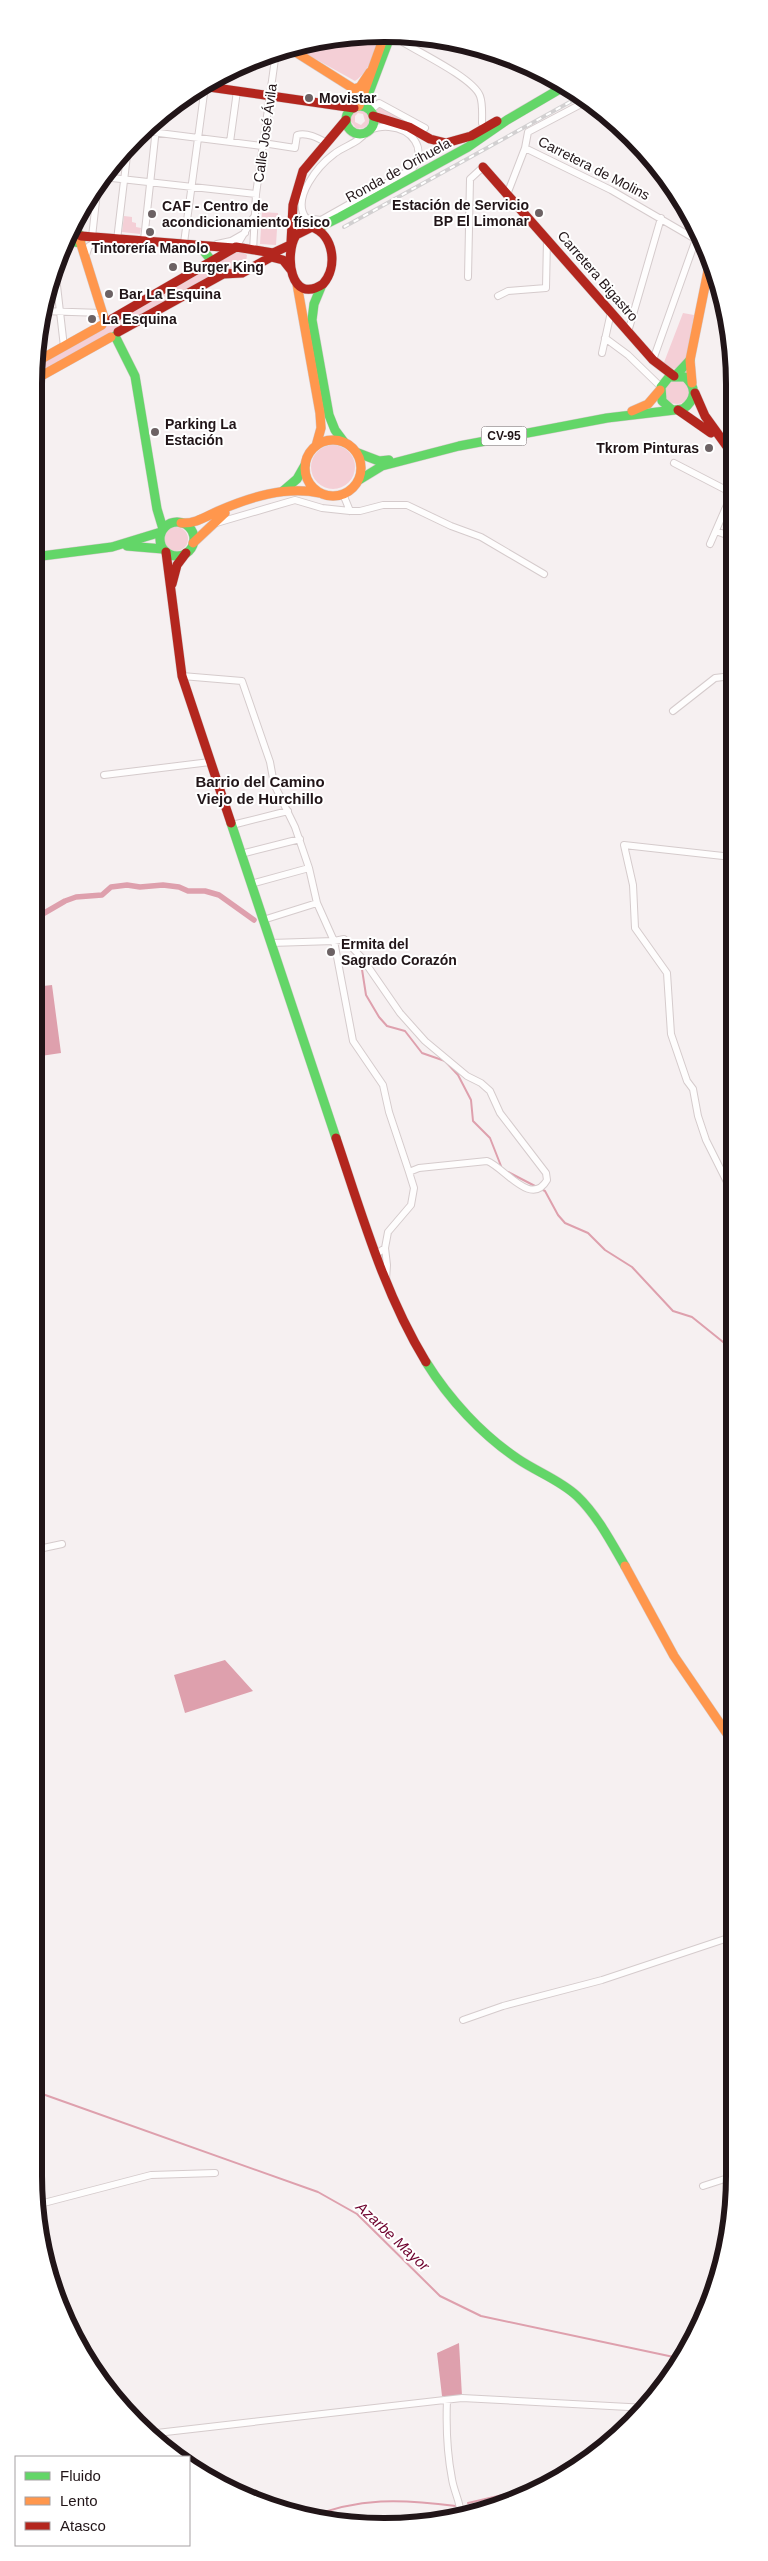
<svg xmlns="http://www.w3.org/2000/svg" width="768" height="2561" font-family="Helvetica,sans-serif">
  <style>
    .green { fill: #f4cfd6; fill-rule: evenodd }
    .water { fill: #dea0ad }
    .lines { fill: none; stroke-linecap: round; stroke-linejoin: round }
    .stream { stroke: #dea0ad; stroke-width: 2 }
    .canal { stroke: #dea0ad; stroke-width: 5.5 }
    .street-casing { stroke: #d5cbcc; stroke-width: 8 }
    .fast-casing { stroke: #d5cbcc; stroke-width: 10 }
    .slow-casing { stroke: #d5cbcc; stroke-width: 10 }
    .jam-casing { stroke: #d5cbcc; stroke-width: 10 }
    .street { stroke: #fefdfd; stroke-width: 6 }
    .fast { stroke: #63d668; stroke-width: 9 }
    .slow { stroke: #ff974d; stroke-width: 9 }
    .jam { stroke: #b3261e; stroke-width: 9 }
    .rail-casing { stroke: #d2d0d1; stroke-width: 4 }
    .rail { stroke: #fff; stroke-width: 2; stroke-dasharray: 5.5; stroke-linecap: butt }
    .poi-dot { fill: #6c6264; stroke: #fff; stroke-width: 2 }
    .labels { text-anchor: middle; dominant-baseline: central; stroke-width: 4; stroke-linejoin: round; paint-order: stroke }
    .shield { fill: #fff; stroke: #645b5d; stroke-width: 1 }
    .shield-label { font-size: 12px; font-weight: bold; fill: #211518 }
    .poi-label { font-size: 14px; font-weight: bold; fill: #211518; stroke: #fff; text-anchor: start }
    .street-label { font-size: 14px; fill: #211518; stroke: #fff }
    .neighbourhood-label { font-size: 15px; font-weight: bold; fill: #211518; stroke: #fff }
    .water-label { font-size: 15px; font-style: italic; fill: #6d002d; stroke: #fff }
    .rim { fill: none; stroke: #211518; stroke-width: 6 }
  </style>
  <rect width="100%" height="100%" fill="#f6f0f1"/>
  <path class="green" d="M378,34C377,50 369,72 355,81L294,47L315,41Z
    M423,38L441,39L438,50L422,42Z
    M380,107L404,118L402,122L377,113L376,110Z
    M359,109L368,113C372,123 366,130 356,128L350,120L353,112ZM358,113L363,114L365,121L361,125L355,122V116Z
    M262,212L278,213L276,245L260,244Z
    M124,216L132,217V222L136,223V227L141,228L140,234L122,232Z
    M238,249L247,255L245,269L225,270L35,376L36,365Z
    M683,313L694,315L686,362L680,368L671,369L663,365Z
    M665 392a12 12 0 1 1 24 0a12 12 0 1 1-24 0Z
    M44,409L43,421L34,444V415Z
    M311 467a22 22 0 1 1 44 0a22 22 0 1 1-44 0Z
    M164 539a12 12 0 1 1 24 0a12 12 0 1 1-24 0Z"/>
  <path class="water" d="M52,985L61,1053L34,1057V987Z
    M225,1660L253,1691L185,1713L174,1675Z
    M459,2343L462,2396H442L437,2353Z"/>
  <g class="lines">
    <path class="stream" d="M361,963L366,995L379,1017L387,1026L405,1031L422,1053L445,1061L458,1075L471,1100L473,1121L490,1138L501,1166
      M508,1172L535,1186
      M541,1189L545,1191L558,1215L565,1223L588,1233L605,1250L632,1267L673,1311L692,1317L733,1350
      M34,2091L318,2192L357,2214L440,2296L481,2316L683,2359
      M468,2503L550,2484
      M308,2518C359,2497 402,2499 456,2506"/>
    <path class="canal" d="M34,919L65,901L76,897L102,895L111,887L127,885L140,887L163,885L179,887L188,891H205L219,895L254,920"/>
    <defs>
      <path id="street" d="M394,37C412,49 473,77 480,96C483,104 482,115 482,123
        M370,111L379,103L425,128
        M143,131L262,146
        M366,132C359,143 344,146 334,154C319,165 291,198 306,218L321,220L413,168C427,148 412,129 389,127C383,126 375,128 369,130
        M230,142L237,91
        M263,143L295,148L297,135C307,132 318,138 327,143
        M525,148L611,190L702,243
        M103,177L256,194
        M508,192L525,148L528,132L585,102
        M92,237L98,183
        M66,240L74,241
        M117,240L128,147
        M144,240L157,119
        M184,243L205,86
        M217,244L231,241L245,233
        M236,247L253,218
        M253,251L256,194L276,52
        M86,255L89,246L103,240
        M55,268L64,347
        M468,277L470,179L483,167
        M498,296L508,291L546,288L547,239
        M42,311L102,313
        M628,332L661,218
        M605,338L628,355L661,387
        M602,353L611,312
        M653,360L696,239
        M674,463L732,493
        M343,494L350,511
        M213,524L295,500L322,508L350,511H360L383,505H407L451,526L481,537L544,574
        M716,531L732,537
        M710,544L730,498
        M182,676L242,681L270,762L274,784L295,827L309,868L317,903L334,941L353,1041L383,1085L389,1112L409,1172L419,1168L487,1161C504,1167 531,1208 547,1180L546,1173L500,1113L490,1091L481,1083L467,1076L425,1041L400,1013L362,958L344,939L334,941L271,943
        M673,711L715,678L732,676
        M104,775L210,762
        M232,825L288,811
        M241,854L300,839
        M732,857L624,845L633,885L635,928L667,973L671,1034L687,1081L693,1089L698,1116L706,1140L733,1194
        M251,884L309,868
        M263,920L317,903
        M385,1248L387,1265L386,1280
        M375,1255L385,1248L388,1232L411,1205L414,1188L409,1172
        M34,1550L62,1544
        M463,2020L503,2006L602,1980L734,1936
        M703,2186L734,2176
        M36,2205L151,2175L215,2173
        M447,2400C446,2425 447,2453 452,2479C454,2492 461,2503 461,2517
        M148,2434L462,2398L647,2408"/>
      <path id="fast" d="M370,90L390,37
        M346 120a14 14 0 1 1 28 0a14 14 0 1 1-28 0Z
        M312,227H320L340,217L468,147L507,120L565,86
        M72.5 238a4.5 4.5 0 1 1 9 0a4.5 4.5 0 1 1-9 0Z
        M197,245C209,253 215,270 223,274
        M321,287L314,304L312,320L329,415L335,430L344,442
        M115,336L135,376L157,509L163,529
        M676,375L690,360
        M358,453L379,461L389,460
        M359,480L382,466L459,446L607,418L683,409C696,400 697,387 685,377H669L661,387L662,401L671,409
        M283,491L297,479L305,465
        M160 539a17 17 0 1 1 34 0a17 17 0 1 1-34 0Z
        M127,546L163,549
        M34,557L112,547L161,532
        M231,823L336,1138
        M426,1362C449,1399 482,1435 518,1459C537,1472 560,1480 577,1496C597,1515 611,1542 625,1566"/>
      <path id="slow" d="M289,48L354,89L360,87L370,72
        M359,106L381,45L382,34
        M80,241L105,321
        M297,284L320,413L321,428L316,446
        M36,362L102,325
        M34,380L111,337
        M692,383L690,360L709,266
        M632,411L648,404L660,390
        M305 468a28 28 0 1 1 56 0a28 28 0 1 1-56 0Z
        M181,523C195,524 205,517 218,511C250,497 285,486 320,493
        M193,543L225,513
        M625,1566L674,1656L734,1744"/>
      <path id="jam" d="M202,86L354,108
        M373,116L409,127L430,139L446,143L471,136L497,121
        M483,167L653,360L674,376
        M312,227C334,235 338,267 323,284C290,306 284,254 296,235Z
        M81,236L234,248
        M291,242L293,205L303,171L346,120
        M112,319L236,247L273,253L290,245
        M118,332L223,274L242,273L271,257L283,260L291,270
        M695,393L705,416L731,452
        M678,410L711,433
        M166,552L182,676L231,823
        M172,584L177,565L186,553
        M336,1138C362,1215 384,1293 426,1362"/>
    </defs>
    <use href="#street" class="street-casing"/>
    <use href="#fast" class="fast-casing"/>
    <use href="#slow" class="slow-casing"/>
    <use href="#jam" class="jam-casing"/>
    <use href="#street" class="street"/>
    <use href="#fast" class="fast"/>
    <use href="#slow" class="slow"/>
    <use href="#jam" class="jam"/>
    <defs>
      <path id="rail" d="M344,227L579,97"/>
    </defs>
    <use href="#rail" class="rail-casing"/>
    <use href="#rail" class="rail"/>
  </g>
  <g class="poi-dot">
    <circle cx="309" cy="98" r="5"/>
    <circle cx="539" cy="213" r="5"/>
    <circle cx="152" cy="214" r="5"/>
    <circle cx="150" cy="232" r="5"/>
    <circle cx="173" cy="267" r="5"/>
    <circle cx="109" cy="294" r="5"/>
    <circle cx="92" cy="319" r="5"/>
    <circle cx="155" cy="432" r="5"/>
    <circle cx="709" cy="448" r="5"/>
    <circle cx="331" cy="952" r="5"/>
  </g>
  <g class="labels">
    <rect class="shield" x="481.5" y="426.5" width="45" height="19" rx="4"/>
    <g class="shield-label">
      <text x="504" y="436">CV-95</text>
    </g>
    <g class="poi-label">
      <text x="319" y="98">Movistar</text>
      <text x="529" y="205" text-anchor="end">Estación de Servicio<tspan x="529" dy="16">BP El Limonar</tspan></text>
      <text x="162" y="206">CAF - Centro de<tspan x="162" dy="16">acondicionamiento físico</tspan></text>
      <text x="150" y="248" text-anchor="middle">Tintorería Manolo</text>
      <text x="183" y="267">Burger King</text>
      <text x="119" y="294">Bar La Esquina</text>
      <text x="102" y="319">La Esquina</text>
      <text x="165" y="424">Parking La<tspan x="165" dy="16">Estación</tspan></text>
      <text x="699" y="448" text-anchor="end">Tkrom Pinturas</text>
      <text x="341" y="944">Ermita del<tspan x="341" dy="16">Sagrado Corazón</tspan></text>
    </g>
    <g class="street-label">
      <text transform="translate(265 133) rotate(-82)">Calle José Ávila</text>
      <text transform="translate(594 168) rotate(27)">Carretera de Molins</text>
      <text transform="translate(398 170) rotate(-29)">Ronda de Orihuela</text>
      <text transform="translate(598 276) rotate(49)">Carretera Bigastro</text>
    </g>
    <g class="neighbourhood-label">
      <text x="260" y="781">Barrio del Camino<tspan x="260" dy="17">Viejo de Hurchillo</tspan></text>
    </g>
    <g class="water-label">
      <text transform="translate(393 2236) rotate(43)">Azarbe Mayor</text>
    </g>
  </g>
  <path d="M0 0H768V2561H0ZM384 42H384A342 342 0 0 1 726 384V2176A342 342 0 0 1 384 2518H384A342 342 0 0 1 42 2176V384A342 342 0 0 1 384 42Z" fill="#fff" fill-rule="evenodd"/>
  <path class="rim" d="M384 42H384A342 342 0 0 1 726 384V2176A342 342 0 0 1 384 2518H384A342 342 0 0 1 42 2176V384A342 342 0 0 1 384 42Z"/>
  <rect x="15" y="2456" width="175" height="90" fill="#ffffff" stroke="#a6a1a3"/>
  <rect x="25" y="2472" width="25" height="8" fill="#63d668" stroke="#a6a1a3"/>
  <text x="60" y="2481" font-size="15" fill="#211518">Fluido</text>
  <rect x="25" y="2497" width="25" height="8" fill="#ff974d" stroke="#a6a1a3"/>
  <text x="60" y="2506" font-size="15" fill="#211518">Lento</text>
  <rect x="25" y="2522" width="25" height="8" fill="#b3261e" stroke="#a6a1a3"/>
  <text x="60" y="2531" font-size="15" fill="#211518">Atasco</text>
</svg>
